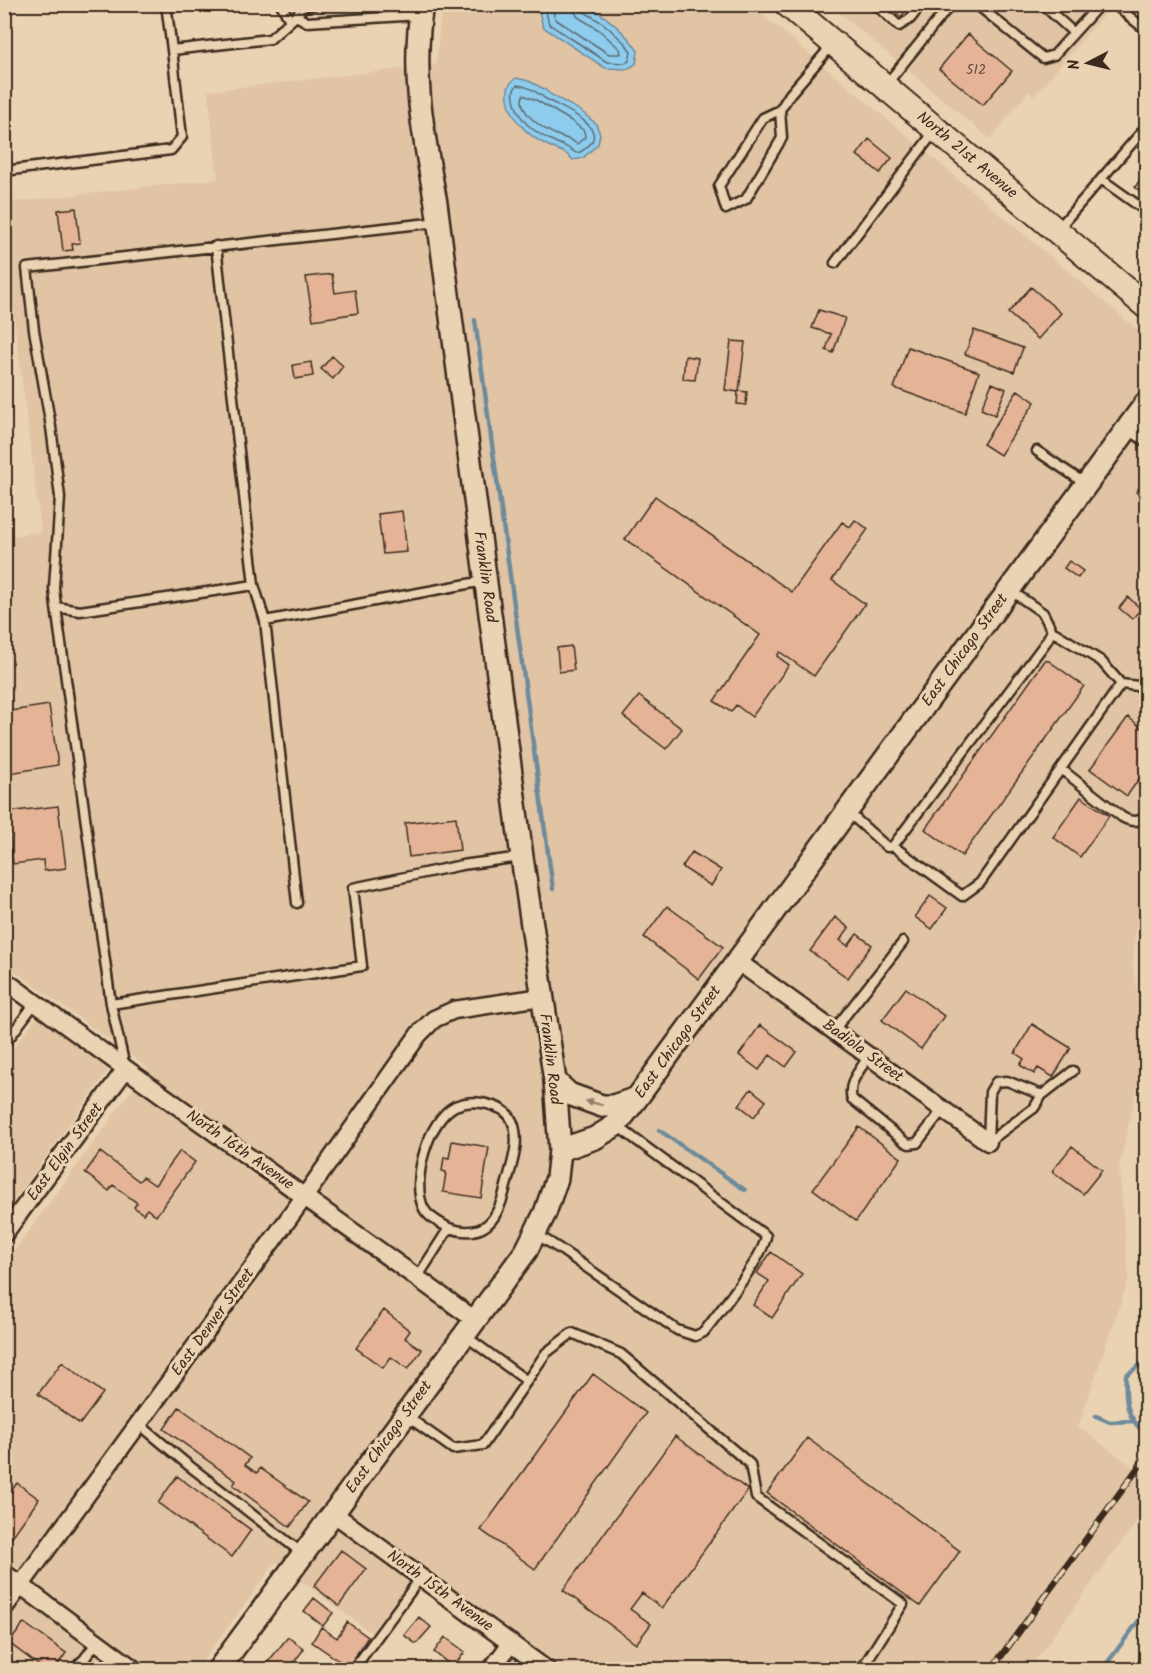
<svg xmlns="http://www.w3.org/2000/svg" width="1151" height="1674" font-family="Kalam,sans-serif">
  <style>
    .built { fill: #e1c4a4 }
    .water { fill: #8eccee; stroke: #6d8b9b; stroke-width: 1.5 }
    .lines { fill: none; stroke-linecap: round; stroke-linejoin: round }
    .shore { stroke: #5c6b71; stroke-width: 1.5 }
    .stream { stroke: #6d8b9b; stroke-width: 4.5 }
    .building { fill: #e5b497; stroke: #3b2a1e; stroke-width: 1.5 }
    .service-casing { stroke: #3b2a1e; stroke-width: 13 }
    .minor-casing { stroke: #3b2a1e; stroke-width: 21 }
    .tertiary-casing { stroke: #3b2a1e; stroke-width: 26 }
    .secondary-casing { stroke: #3b2a1e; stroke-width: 28 }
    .service { stroke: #ead3b2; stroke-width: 8 }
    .minor { stroke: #ead3b2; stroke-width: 16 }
    .tertiary { stroke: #ead3b2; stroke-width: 21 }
    .secondary { stroke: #ead3b2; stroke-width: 24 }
    .rail-casing { stroke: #3b2a1e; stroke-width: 7 }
    .rail { stroke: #ead3b2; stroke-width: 4.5; stroke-dasharray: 14; stroke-linecap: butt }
    .oneway { fill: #927e68 }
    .labels { text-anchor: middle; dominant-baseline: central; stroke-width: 6; stroke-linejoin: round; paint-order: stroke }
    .number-label { font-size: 14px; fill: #664c3c }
    .street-label { font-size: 16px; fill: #3b2a1e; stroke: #ead3b2 }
  </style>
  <rect width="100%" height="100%" fill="#ead3b2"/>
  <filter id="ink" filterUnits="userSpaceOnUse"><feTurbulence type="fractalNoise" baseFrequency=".0167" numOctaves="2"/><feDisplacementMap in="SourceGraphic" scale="12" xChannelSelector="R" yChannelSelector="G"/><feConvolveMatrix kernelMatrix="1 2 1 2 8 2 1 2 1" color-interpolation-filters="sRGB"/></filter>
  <g filter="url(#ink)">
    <path class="built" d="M1101,4L1108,10L1034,96L1028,92L990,139L830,5Z
      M444,5H751L1146,337V898L1135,930L1133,967L1146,1048L1119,1168L1129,1278L1078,1427L1146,1476V1509L1029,1669H563L422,1565L373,1634L276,1562L197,1669H5V1623L35,1581L5,1559V1264L148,1068L5,964V537L41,532L5,245V203L218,179L208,91L436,65L440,20Z
      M37,1016L110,1068L5,1213V1060Z"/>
    <path class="water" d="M539,5C551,4 572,2 583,5C601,10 628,35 638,51L636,64L627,69L605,68L543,27L538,7Z
      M516,78L529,81L544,89L550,94L581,111L596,124L600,134L598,144L583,158L573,160C566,152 562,152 553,148C532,139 511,122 508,98C507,89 508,84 516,78Z"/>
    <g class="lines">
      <path class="shore" d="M544,4L549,24L607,62L625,63L629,61L631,52L626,44L604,24L583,11L581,4
        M551,4L555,19L609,54H621L620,49L599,30L578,17L574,11L573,4
        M517,85C529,86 536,92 546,99C557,106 605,124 591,143C587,148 582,152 576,153C569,147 563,146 555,142C536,134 517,120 514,98C513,92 513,90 517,85Z
        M523,95L536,100L573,122L584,131L585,137L577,144C571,139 566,139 559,136C544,130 517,113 523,95Z"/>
      <path class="stream" d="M475,320L553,889
        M659,1130L745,1190
        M1146,1361L1126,1375C1125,1400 1125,1417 1146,1434
        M1096,1416L1110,1422L1134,1421
        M1102,1670L1146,1611"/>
    </g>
    <path class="building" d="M887,4H911L901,17Z
      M968,34L1012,71L983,105L939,69Z
      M869,139L892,158L880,173L857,155Z
      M1146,171V196L1135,187Z
      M76,208L80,243L72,244L73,250L63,251L58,210Z
      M332,274L335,293L355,290L358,313L313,320L306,277Z
      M1031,287L1061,313L1038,339L1008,313Z
      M819,310L845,318L833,353L826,350L831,334L812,328Z
      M974,330L1023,348L1014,372L965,354Z
      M731,341L745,342L739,391L747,392L746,405L737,404L738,392L725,390Z
      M908,347L979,372L965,413L894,388Z
      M332,356L343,366L333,379L321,369Z
      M685,356L698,358L695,380L683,379Z
      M311,362L313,376L295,379L293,365Z
      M992,383L1006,389L995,415L981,409Z
      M1018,390L1035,402L1000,455L983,444Z
      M1146,478V500L1136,492Z
      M655,496L792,592L842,522L850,527L855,520L868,529L832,580L865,604L814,676L780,652L777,656L789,665L752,717L736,705L731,712L714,701L760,635L625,539Z
      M402,511L407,552L383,554L378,514Z
      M1069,561L1083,571L1078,578L1064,568Z
      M1128,597L1141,609L1132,619L1119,608Z
      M571,646L574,670L559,672L557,648Z
      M1046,659L1084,686L962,856L925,829Z
      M639,696L682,729L666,749L623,716Z
      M49,705L58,765L10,773L4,735V712Z
      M1128,717L1146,731V769L1127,796L1090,769Z
      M1081,797L1109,816L1080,857L1053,837Z
      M58,806L66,868L44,871L43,860L13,864L7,812Z
      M456,817L460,850L409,857L405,823Z
      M692,852L721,870L711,886L682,867Z
      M930,896L947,908L932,929L915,917Z
      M667,906L723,947L699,979L644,937Z
      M835,917L849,928L840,940L848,946L857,934L872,945L848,978L810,951Z
      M906,988L944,1016L921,1049L882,1020Z
      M1032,1024L1071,1048L1053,1077L1038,1068L1034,1074L1020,1065L1024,1059L1015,1053Z
      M760,1025L797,1052L786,1067L770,1055L759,1070L739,1055Z
      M751,1089L766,1101L754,1117L739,1105Z
      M859,1127L901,1158L856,1221L813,1189Z
      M452,1141L489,1147L481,1198L443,1192L446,1172L442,1171L444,1157L449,1158Z
      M1072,1146L1102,1170L1083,1194L1052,1171Z
      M180,1151L195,1162L156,1216L147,1209L143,1214L134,1207L137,1203L113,1185L109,1191L85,1173L100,1152L139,1181L143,1177L155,1185Z
      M771,1252L802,1274L772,1318L753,1305L769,1281L757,1273Z
      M384,1310L410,1331L405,1338L422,1350L408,1369L391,1357L383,1368L356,1348Z
      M62,1362L103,1393L80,1424L38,1394Z
      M593,1374L646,1413L535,1569L481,1530Z
      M179,1407L250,1458L245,1465L257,1473L260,1468L308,1502L290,1527L233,1485L236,1481L164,1429Z
      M675,1436L748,1490L662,1608L642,1593L630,1609L651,1624L636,1644L563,1590Z
      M807,1438L960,1551L920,1606L767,1493Z
      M177,1476L251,1530L232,1557L158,1503Z
      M17,1483L39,1499L9,1541L4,1538V1501Z
      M341,1550L366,1569L339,1606L314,1586Z
      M314,1598L333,1613L323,1626L304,1611Z
      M419,1617L431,1627L416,1644L404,1635Z
      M347,1622L368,1637L348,1667L312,1642L321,1627L337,1638Z
      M24,1623L66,1653L54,1670H45L9,1643Z
      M288,1637L304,1649L288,1670H266L263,1668Z
      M445,1637L465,1652L453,1667L434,1652Z"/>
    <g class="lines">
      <defs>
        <path id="service" d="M166,4L172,50
          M281,4L290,21
          M875,4L899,26L910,19L922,4
          M976,4L1043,58L1054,55L1100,4
          M1042,4L1074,33
          M1114,4L1146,30
          M296,16L307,22L420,15
          M885,86L951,4
          M780,110L782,138L746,199L726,209L719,186L763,118L780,110L790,94L833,44
          M4,171L171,150L182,137L172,50L270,39L296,16L304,6L316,4
          M1101,179L1146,211
          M1057,230L1146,127
          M216,246L254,585L265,621
          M835,263L934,132
          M1128,429L1146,442
          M1037,451L1086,484
          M56,607L80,611L254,585
          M1121,684L1138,686L1146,693
          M1061,769L1122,817C1131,822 1138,823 1146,816
          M848,812L887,847L893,846L1046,642L1052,631L1043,613L1010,590
          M893,846L962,896L980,883L1121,684L1101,661L1052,631
          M297,903L265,621L484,581
          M111,1004L362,966L353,888L462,865L521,857
          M834,1030L903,942
          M4,1045L35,1003
          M869,1056C860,1070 847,1083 852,1099L905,1142L909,1144L917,1143L943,1109
          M125,1067L111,1004L56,607L54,588L60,497L51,427L34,330L27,268L438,222
          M988,1142L990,1092L996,1082L1007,1081L1042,1095
          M988,1142L1034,1108L1042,1095L1073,1071
          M536,1234L560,1249L677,1330L695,1336L704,1332C718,1313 764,1257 766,1236L616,1125
          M417,1278L449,1228C440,1223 429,1218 424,1209C410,1182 428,1120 455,1106C465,1102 476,1101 487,1104C495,1106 505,1109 510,1117C521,1134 514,1158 509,1175C500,1209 493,1242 449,1228
          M464,1335L527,1381
          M405,1415L453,1449L483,1445L546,1353L572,1333L621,1354L750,1464L756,1497L903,1604L861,1670
          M139,1424L187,1464L302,1553
          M73,1670L85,1658L97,1642
          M353,1670L421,1577"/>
        <path id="minor" d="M737,961L988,1142
          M4,980C160,1095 319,1206 475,1320
          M4,1234L125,1070
          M333,1513L547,1670
          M4,1573L135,1670
          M4,1608L305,1196L419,1034L434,1019L454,1010L542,997
          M491,1670L511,1643"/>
        <path id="tertiary" d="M555,1081L569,1094L602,1106H613L637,1098
          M560,1150L595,1138L616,1125L637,1098L1146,403
          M218,1670L526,1251L545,1213L557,1178L560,1150L555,1081L522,857L436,203C423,132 411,77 422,4"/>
        <path id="secondary" d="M787,4L1146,306"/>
      </defs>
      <use href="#service" class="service-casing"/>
      <use href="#minor" class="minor-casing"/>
      <use href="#tertiary" class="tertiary-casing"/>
      <use href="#secondary" class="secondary-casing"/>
      <use href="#service" class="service"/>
      <use href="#minor" class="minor"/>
      <use href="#tertiary" class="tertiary"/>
      <use href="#secondary" class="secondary"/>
      <defs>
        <path id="rail" d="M991,1670L1146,1457"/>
      </defs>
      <use href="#rail" class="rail-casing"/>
      <use href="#rail" class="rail"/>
    </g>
    <defs><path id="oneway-solid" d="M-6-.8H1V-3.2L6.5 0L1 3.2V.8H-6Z" transform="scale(1.5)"/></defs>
    <use class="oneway" href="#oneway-solid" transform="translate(594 1103) rotate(-166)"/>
  </g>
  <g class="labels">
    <g class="number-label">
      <text x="976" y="70">512</text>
    </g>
    <g class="street-label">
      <text transform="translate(967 155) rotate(40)">North 21st Avenue</text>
      <text transform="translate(485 577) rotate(82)">Franklin Road</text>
      <text transform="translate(965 650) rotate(-54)">East Chicago Street</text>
      <text transform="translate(678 1042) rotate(-54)">East Chicago Street</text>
      <text transform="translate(863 1051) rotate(36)">Badiola Street</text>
      <text transform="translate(550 1059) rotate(83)">Franklin Road</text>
      <text transform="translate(240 1150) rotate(35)">North 16th Avenue</text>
      <text transform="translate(65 1152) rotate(-54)">East Elgin Street</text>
      <text transform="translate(213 1322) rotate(-54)">East Denver Street</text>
      <text transform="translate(389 1437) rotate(-54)">East Chicago Street</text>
      <text transform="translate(440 1591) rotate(36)">North 15th Avenue</text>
    </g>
  </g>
  <rect width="1151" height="1674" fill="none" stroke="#ead3b2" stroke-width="24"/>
  <rect x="12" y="12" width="1127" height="1650" fill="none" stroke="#3b2a1e" stroke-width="2" filter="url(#ink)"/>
  <g transform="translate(1088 63) rotate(263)" stroke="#ead3b2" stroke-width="4.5" paint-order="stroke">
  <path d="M0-4.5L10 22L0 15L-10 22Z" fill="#3b2a1e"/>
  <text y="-9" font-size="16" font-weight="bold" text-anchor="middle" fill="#3b2a1e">N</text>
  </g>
</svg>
